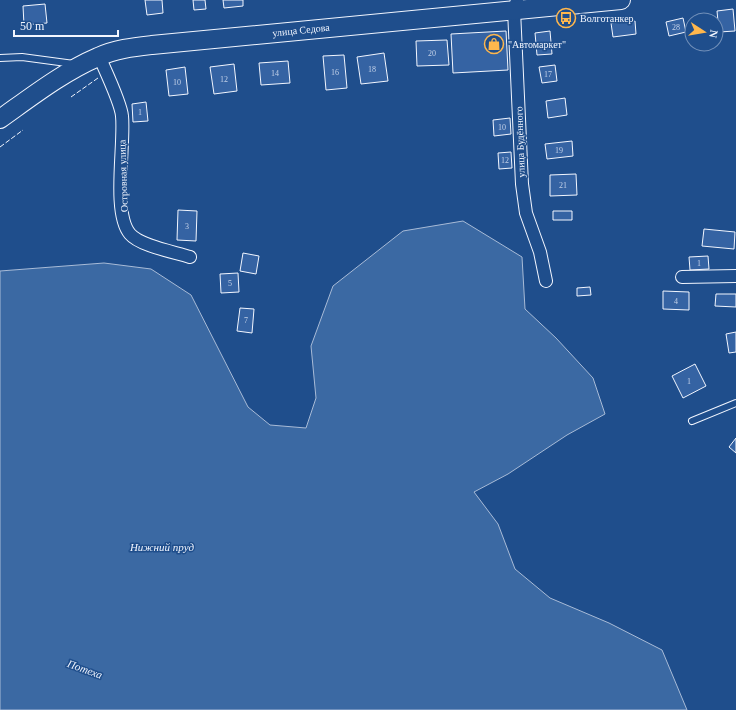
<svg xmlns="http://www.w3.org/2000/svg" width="736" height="710" font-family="'Times New Roman',serif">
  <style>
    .water { fill: #3b69a3; stroke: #a8bbd7 }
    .building { fill: #3563a3; stroke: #f2f6ff }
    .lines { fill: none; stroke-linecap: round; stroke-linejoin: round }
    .service-casing { stroke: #f2f6ff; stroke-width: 8 }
    .minor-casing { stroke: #f2f6ff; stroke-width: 14 }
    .secondary-casing { stroke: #f2f6ff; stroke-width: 20 }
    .service { stroke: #1f4e8c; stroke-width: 6 }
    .minor { stroke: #1f4e8c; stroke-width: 12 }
    .secondary { stroke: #1f4e8c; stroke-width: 18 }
    .fence { stroke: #f2f6ff; stroke-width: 1; stroke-dasharray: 5 2; stroke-linecap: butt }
    .labels { text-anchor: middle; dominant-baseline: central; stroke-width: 3; stroke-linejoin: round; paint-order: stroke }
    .number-label { font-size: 8px; fill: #c3d1e8 }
    .poi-label { font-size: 10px; fill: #f2f6ff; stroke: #1f4e8c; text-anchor: start }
    .street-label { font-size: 10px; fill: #f2f6ff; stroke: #1f4e8c }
    .water-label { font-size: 11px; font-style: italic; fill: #f2f6ff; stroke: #1f4e8c }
  </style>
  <rect width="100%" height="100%" fill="#1f4e8c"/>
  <path class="water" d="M463,221L522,257L525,309L556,338L593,378L605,414L567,435L508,474L474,492L498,524L515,569L550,598L609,623L662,650L687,710H0V271L104,263L151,269L191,295L248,407L270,425L306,428L316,398L311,346L333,286L403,231Z"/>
  <path class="building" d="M145,0H162L163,13L147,15Z
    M193,0H205L206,9L194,10Z
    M223,0H243V6L224,8Z
    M45,4L47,23L24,25L23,6Z
    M733,9L735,31L719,32L717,11Z
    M683,18L686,32L669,36L666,22Z
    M635,21L636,34L613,37L611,23Z
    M506,31L508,70L453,73L451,34Z
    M550,31L552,54L537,55L535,33Z
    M447,40L449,65L417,66L416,41Z
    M384,53L388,81L361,84L357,57Z
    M344,55L347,88L326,90L323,56Z
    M288,61L290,83L261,85L259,63Z
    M234,64L237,91L214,94L210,67Z
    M555,65L557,81L542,83L539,67Z
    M185,67L188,94L169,96L166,70Z
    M565,98L567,115L548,118L546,101Z
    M146,102L148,121L133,122L132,104Z
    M510,118L511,134L494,136L493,120Z
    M572,141L573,156L547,159L545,144Z
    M511,152L512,168L499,169L498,153Z
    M576,174L577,195L550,196V175Z
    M178,210L197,211L196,241L177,240Z
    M553,211H572V220H553Z
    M704,229L735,232L734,249L702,246Z
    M243,253L259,256L256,274L240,271Z
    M708,256L709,269L690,270L689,257Z
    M238,273L239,292L221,293L220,274Z
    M590,287L591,295L577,296V288Z
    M663,291L689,292V310L663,309Z
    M716,294H736V307L715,306Z
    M240,308L254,309L252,333L237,331Z
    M736,332V352L729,353L726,334Z
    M695,364L706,386L683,398L672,376Z
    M736,438V453L729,447Z"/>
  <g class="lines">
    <defs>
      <path id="service" d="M0,58L22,57L74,64
        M692,421L736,403"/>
      <path id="minor" d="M517,0L514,10L522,184L526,213L540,252L546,281
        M99,56C105,70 121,103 122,116C125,144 112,213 130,234C140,246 175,252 190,257
        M682,277L736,276"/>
      <path id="secondary" d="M0,119C31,97 63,72 98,57C115,49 134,47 152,45L621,0"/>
    </defs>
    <use href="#service" class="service-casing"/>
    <use href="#minor" class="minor-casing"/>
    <use href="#secondary" class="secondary-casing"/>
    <use href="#service" class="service"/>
    <use href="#minor" class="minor"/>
    <use href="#secondary" class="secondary"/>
    <path class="fence" d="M71,97L98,78
      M0,147L23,130"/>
  </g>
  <defs>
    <symbol id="bus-ring" viewBox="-11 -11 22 22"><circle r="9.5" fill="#1f4e8c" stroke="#ffb74d" stroke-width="1.5"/><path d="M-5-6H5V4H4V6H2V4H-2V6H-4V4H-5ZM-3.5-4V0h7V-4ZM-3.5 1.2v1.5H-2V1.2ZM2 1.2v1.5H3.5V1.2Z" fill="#ffb74d"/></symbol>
    <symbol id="shop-ring" viewBox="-11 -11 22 22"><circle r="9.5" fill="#1f4e8c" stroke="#ffb74d" stroke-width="1.5"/><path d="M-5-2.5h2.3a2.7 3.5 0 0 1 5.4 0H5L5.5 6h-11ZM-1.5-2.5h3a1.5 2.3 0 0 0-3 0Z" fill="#ffb74d"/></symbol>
  </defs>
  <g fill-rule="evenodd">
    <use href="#bus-ring" x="555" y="7" width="22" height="22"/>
    <use href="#shop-ring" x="483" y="33" width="22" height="22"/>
  </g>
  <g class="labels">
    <g class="number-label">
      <text x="676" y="27">28</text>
      <text x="432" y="53">20</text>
      <text x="372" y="69">18</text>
      <text x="335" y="72">16</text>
      <text x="275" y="73">14</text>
      <text x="548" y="74">17</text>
      <text x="224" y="79">12</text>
      <text x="177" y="82">10</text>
      <text x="140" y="112">1</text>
      <text x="502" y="127">10</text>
      <text x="559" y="150">19</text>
      <text x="505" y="160">12</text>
      <text x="563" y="185">21</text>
      <text x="187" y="226">3</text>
      <text x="699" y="263">1</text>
      <text x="230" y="283">5</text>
      <text x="676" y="301">4</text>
      <text x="246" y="320">7</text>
      <text x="689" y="381">1</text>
    </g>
    <g class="poi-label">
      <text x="580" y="18">Волготанкер</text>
      <text x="508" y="44">"Автомаркет"</text>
    </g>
    <g class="street-label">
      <text transform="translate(301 30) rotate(-6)">улица Седова</text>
      <text transform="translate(520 142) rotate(-92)">улица Будённого</text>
      <text transform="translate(123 176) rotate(-92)">Островная улица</text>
    </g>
    <g class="water-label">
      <text x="162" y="547">Нижний пруд</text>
      <text transform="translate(85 669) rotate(20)">Потеха</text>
    </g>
  </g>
  <g transform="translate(704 32) rotate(102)"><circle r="19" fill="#1f4e8c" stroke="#7391ba"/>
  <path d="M0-3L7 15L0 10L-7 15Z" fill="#ffb74d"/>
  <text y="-6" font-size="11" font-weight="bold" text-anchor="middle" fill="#f2f6ff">N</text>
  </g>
  <path d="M14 30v6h104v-6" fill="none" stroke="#f2f6ff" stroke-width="2"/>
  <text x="20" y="30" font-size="12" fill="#f2f6ff" stroke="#1f4e8c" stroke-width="3" paint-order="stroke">50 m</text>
</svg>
